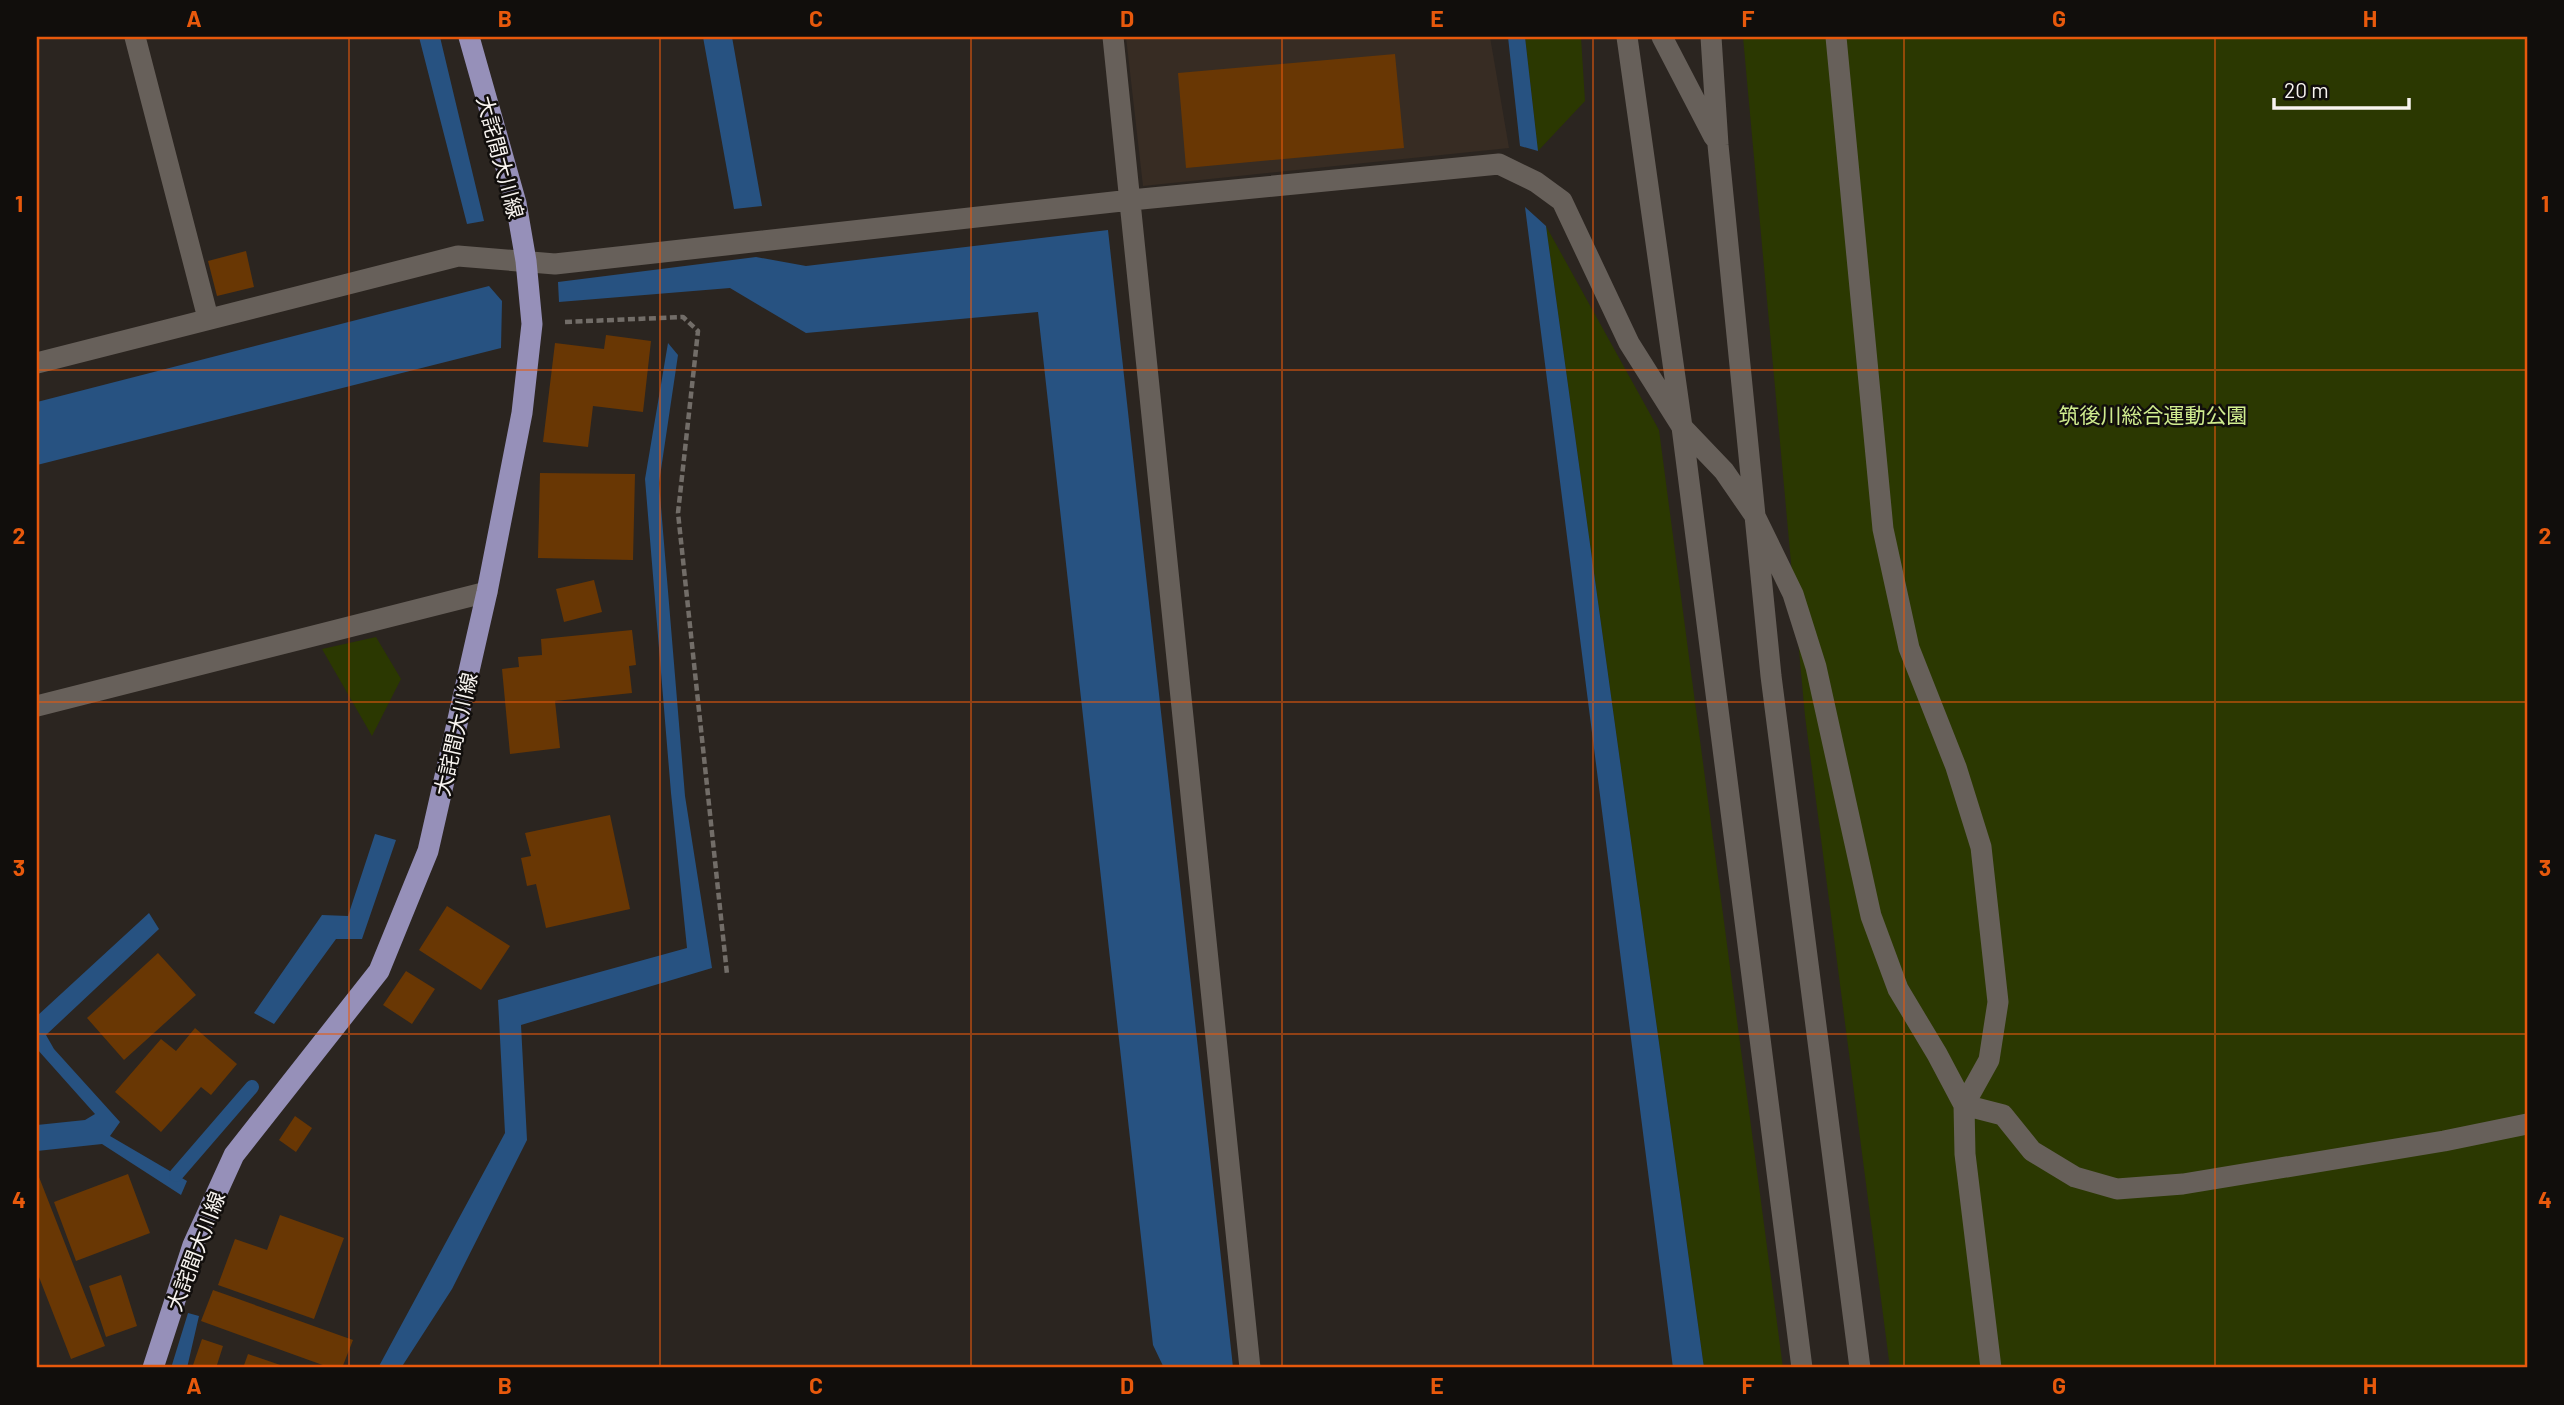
<svg xmlns="http://www.w3.org/2000/svg" width="2564" height="1405" font-family="Barlow,'Noto Sans JP',sans-serif">
  <style>
    .built { fill: #372c23 }
    .green { fill: #2b3801 }
    .water { fill: #275281 }
    .lines { fill: none; stroke-linecap: round; stroke-linejoin: round }
    .stream { stroke: #275281; stroke-width: 14 }
    .building { fill: #693704 }
    .path { stroke: #726d68; stroke-width: 4.5; stroke-dasharray: 7 3.5; stroke-linecap: butt }
    .minor { stroke: #67605a; stroke-width: 21 }
    .major { stroke: #9690b9; stroke-width: 21 }
    .grid { fill: none; stroke: #e8590c; stroke-width: 2; stroke-opacity: 0.55 }
    .labels { text-anchor: middle; dominant-baseline: central; stroke-width: 5; stroke-linejoin: round; paint-order: stroke }
    .street-label { font-size: 21px; fill: #f8f4f0; stroke: #110e0c }
    .park-label { font-size: 21px; fill: #d0ec8f; stroke: #110e0c }
    .neatline { fill: none; stroke: #e8590c; stroke-width: 2.5 }
    .grid-label { font-size: 23px; text-anchor: middle; font-weight: bold; fill: #e8590c }
  </style>
  <rect width="100%" height="100%" fill="#2b2520"/>
  <path class="built" d="M1126,37H1490L1509,148L1143,186Z"/>
  <path class="green" d="M1525,37H1581L1585,101L1538,151Z
    M1743,37H2527V1368H1890L1805,716Z
    M1546,226L1659,430L1783,1368H1704Z
    M376,637L401,679L372,736L322,649Z"/>
  <path class="water" d="M419,37H440L484,221L467,224Z
    M703,37H732L762,206L734,209Z
    M1508,37H1525L1538,151L1520,146Z
    M1525,207L1546,226L1704,1368H1673Z
    M1108,230L1232,1358L1233,1368H1164L1153,1345L1038,312L806,333L730,288L559,302L558,282L756,257L806,266Z
    M489,286L502,301L501,348L37,465V402Z
    M668,343L678,355L659,483L685,796L712,968L521,1025L527,1140L452,1289L401,1368H378L505,1133L498,1000L687,948L671,793L645,479Z
    M375,834L396,840L362,939H336L274,1024L254,1013L322,915L348,916Z
    M149,913L159,929L46,1035L54,1049L120,1122L110,1136L187,1181L181,1195L102,1144L37,1151V1125L85,1120L95,1114L37,1049V1016Z
    M188,1313L199,1316L187,1368H171Z"/>
  <g class="lines">
    <path class="stream" d="M176,1175L252,1087"/>
  </g>
  <path class="building" d="M1395,54L1404,148L1186,168L1178,73Z
    M246,251L254,287L217,296L208,261Z
    M606,335L651,341L643,412L593,406L588,447L543,442L555,343L604,349Z
    M540,473L635,474L633,560L538,558Z
    M594,580L602,612L564,622L556,589Z
    M632,630L636,665L629,666L632,693L555,701L560,748L510,754L502,669L519,667L518,657L542,655L541,639Z
    M610,815L630,909L546,928L536,884L527,886L521,858L531,856L525,833Z
    M447,906L510,946L481,990L419,950Z
    M158,953L196,995L124,1060L87,1018Z
    M406,971L435,989L412,1024L383,1005Z
    M195,1028L237,1064L211,1095L201,1087L161,1132L115,1092L161,1039L176,1051Z
    M295,1116L312,1128L296,1152L279,1140Z
    M128,1174L150,1233L76,1261L54,1202Z
    M39,1177L105,1346L71,1359L37,1272V1178Z
    M280,1215L344,1238L314,1319L218,1285L235,1239L267,1250Z
    M121,1275L137,1326L106,1337L89,1286Z
    M213,1290L353,1340L342,1368H331L201,1321Z
    M202,1339L223,1346L216,1368H192Z
    M248,1354L289,1368H243Z"/>
  <g class="lines">
    <path class="path" d="M565,322L683,317L698,331L678,513L727,974"/>
    <path class="minor" d="M135,37L208,318
      M1113,37L1250,1368
      M1627,37L1682,427L1802,1368
      M1662,37L1714,137
      M1711,37L1718,145L1771,676L1860,1368
      M1836,37L1883,529L1909,648L1956,767L1981,847L1998,1002L1989,1060L1964,1105
      M37,363L458,256L555,264L1131,200L1499,164L1536,182L1562,201L1629,343L1682,427L1724,471L1755,516L1793,594L1816,667L1871,916L1898,989L1937,1054L1964,1105L1965,1154L1991,1368
      M37,706L487,592
      M1964,1105L2003,1115L2032,1151L2075,1177L2117,1189L2183,1184L2444,1141L2527,1124"/>
    <path class="major" d="M153,1368L193,1245L234,1155L379,971L428,851L487,592L522,413L532,324L526,261L516,203L469,37"/>
  </g>
  <path class="grid" d="M349,37V1368M660,37V1368M971,37V1368M1282,37V1368M1593,37V1368M1904,37V1368M2215,37V1368M37,370H2527M37,702H2527M37,1034H2527"/>
  <g class="labels">
    <g class="street-label">
      <text transform="translate(501 157) rotate(75)">大詫間大川線</text>
      <text transform="translate(455 734) rotate(-77)">大詫間大川線</text>
      <text transform="translate(195 1251) rotate(-69)">大詫間大川線</text>
    </g>
    <g class="park-label">
      <text x="2153" y="414">筑後川総合運動公園</text>
    </g>
  </g>
  <rect width="2564" height="1405" fill="none" stroke="#110e0c" stroke-width="77"/>
  <path d="M2274 98v10h135v-10" fill="none" stroke="#f8f4f0" stroke-width="3.5"/>
  <text x="2284" y="98" font-size="21" fill="#f8f4f0" stroke="#110e0c" stroke-width="5" paint-order="stroke">20 m</text>
  <rect x="38" y="38" width="2488" height="1328" class="neatline"/>
  <g class="grid-label">
    <text x="194" y="27">A</text>
    <text x="505" y="27">B</text>
    <text x="816" y="27">C</text>
    <text x="1127" y="27">D</text>
    <text x="1437" y="27">E</text>
    <text x="1748" y="27">F</text>
    <text x="2059" y="27">G</text>
    <text x="2370" y="27">H</text>
    <text x="19" y="212">1</text>
    <text x="2545" y="212">1</text>
    <text x="19" y="544">2</text>
    <text x="2545" y="544">2</text>
    <text x="19" y="876">3</text>
    <text x="2545" y="876">3</text>
    <text x="19" y="1208">4</text>
    <text x="2545" y="1208">4</text>
    <text x="194" y="1394">A</text>
    <text x="505" y="1394">B</text>
    <text x="816" y="1394">C</text>
    <text x="1127" y="1394">D</text>
    <text x="1437" y="1394">E</text>
    <text x="1748" y="1394">F</text>
    <text x="2059" y="1394">G</text>
    <text x="2370" y="1394">H</text>
  </g>
</svg>
